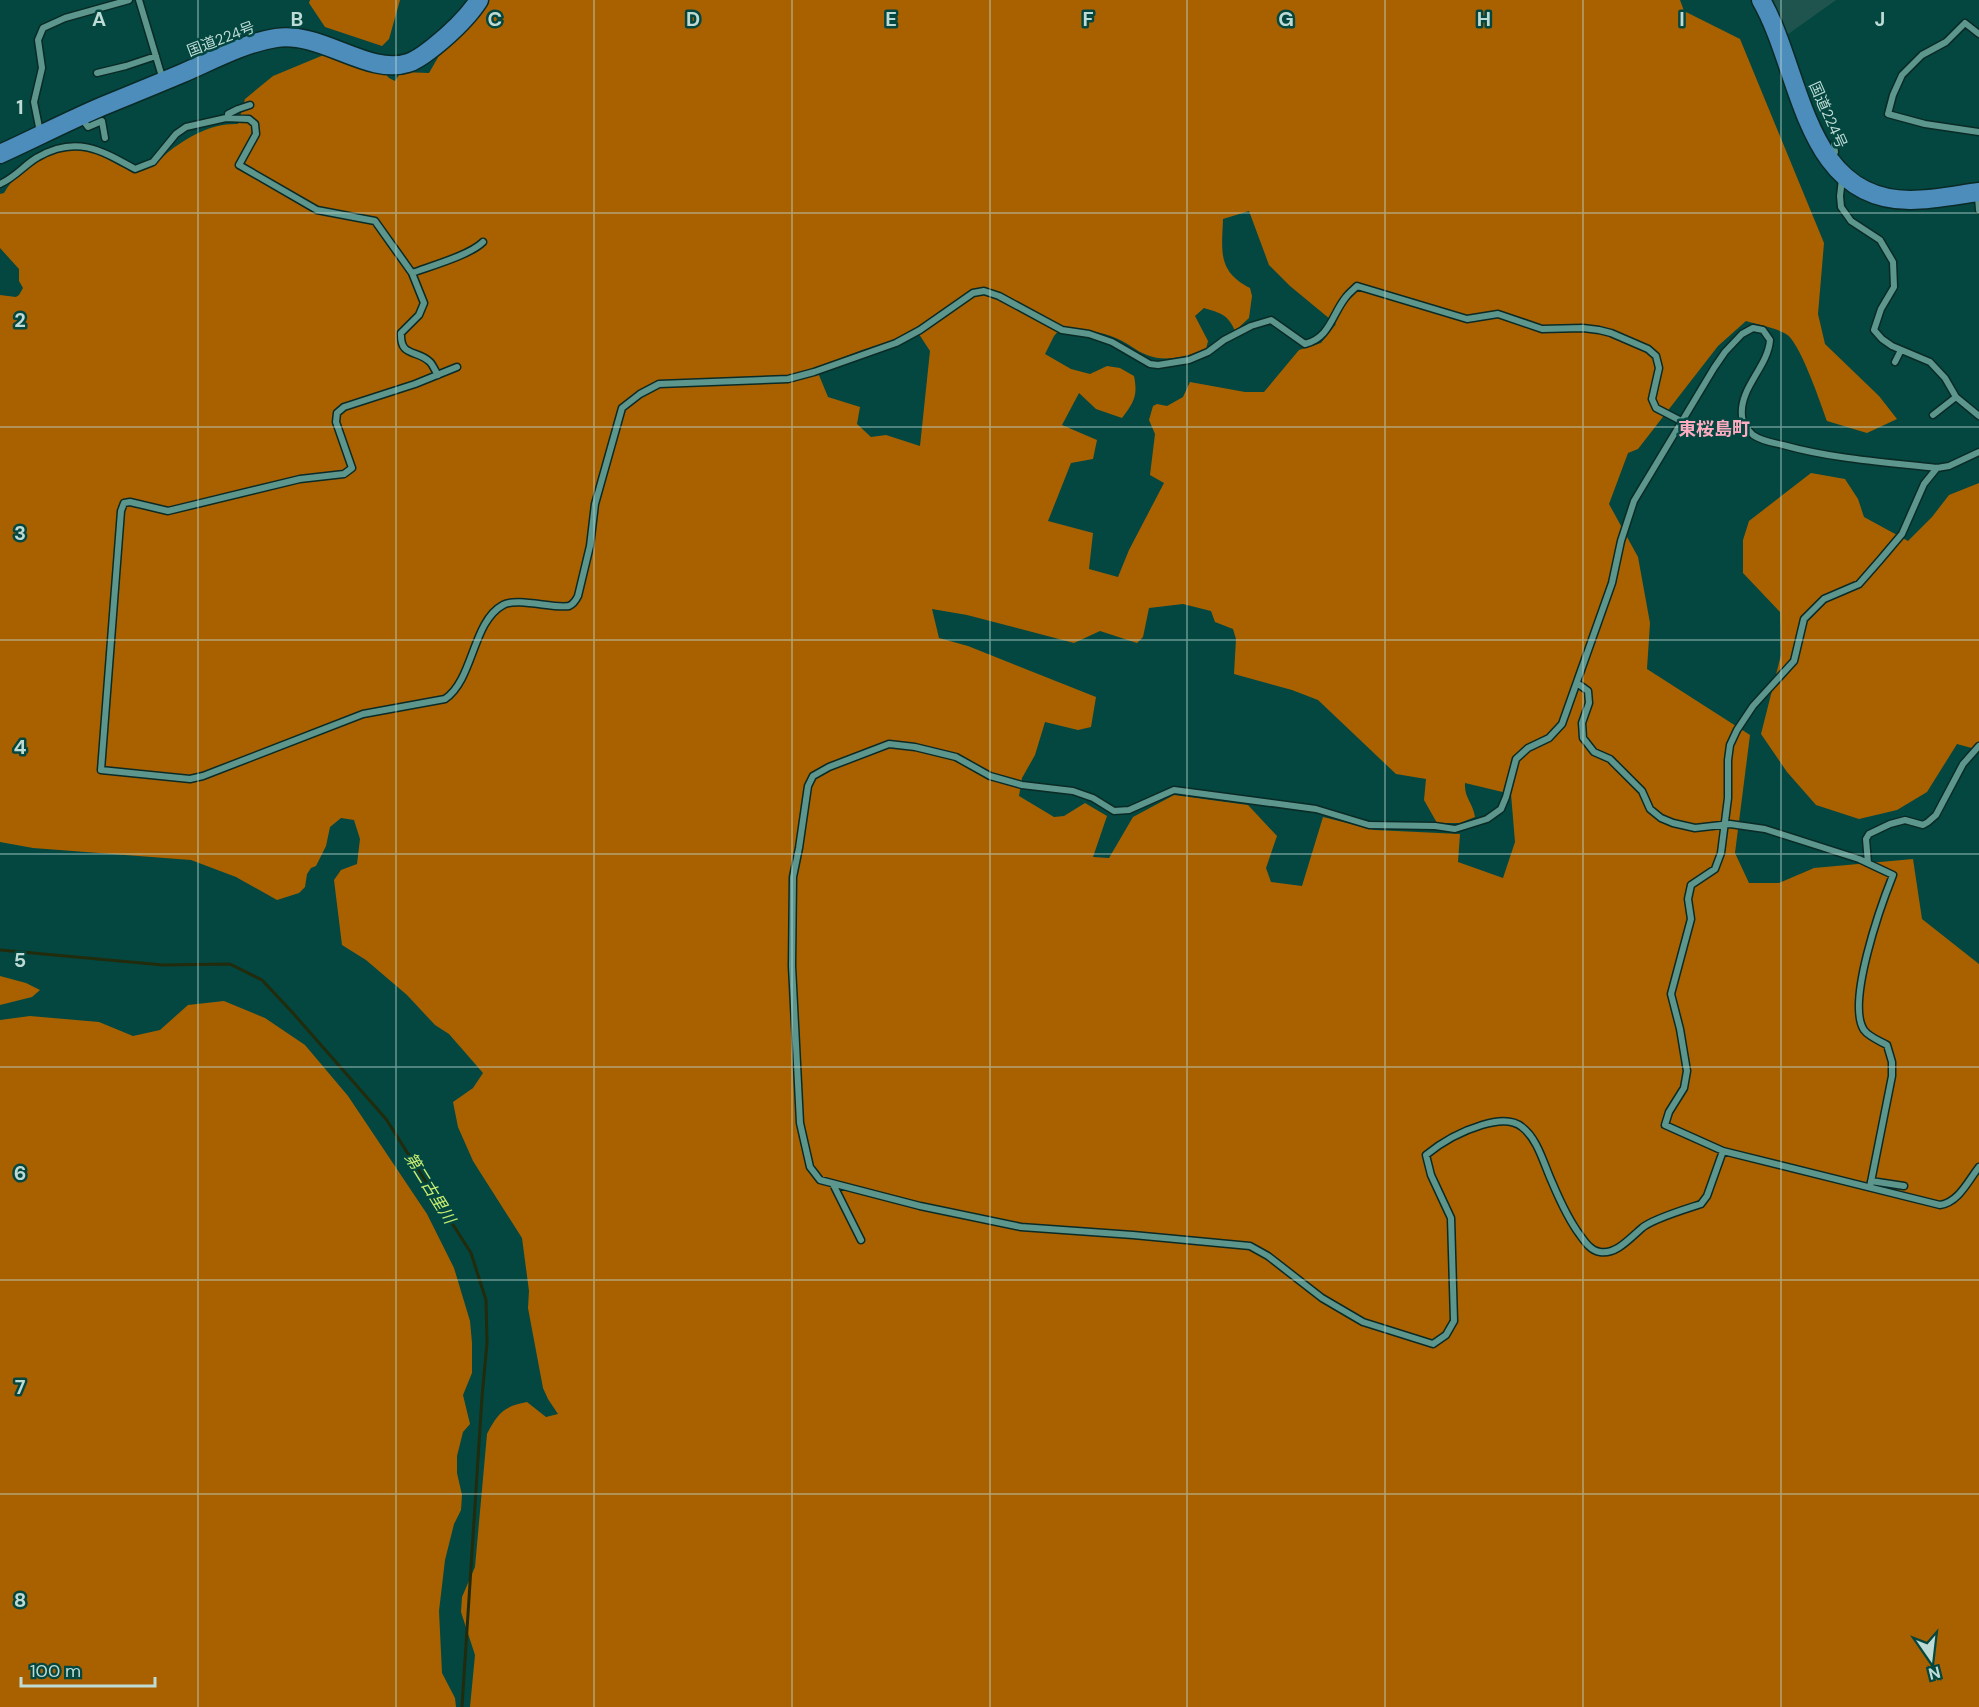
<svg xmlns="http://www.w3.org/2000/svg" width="1979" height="1707" font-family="'DM Sans','Noto Sans JP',sans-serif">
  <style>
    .built { fill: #1e544d }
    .forest { fill: #a96100; fill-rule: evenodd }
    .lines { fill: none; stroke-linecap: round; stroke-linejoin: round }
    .stream { stroke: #222b0b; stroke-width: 3 }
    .street-casing { stroke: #0a2a25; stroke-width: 9 }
    .highway-casing { stroke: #0a2a25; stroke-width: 21 }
    .street { stroke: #5c968d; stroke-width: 6 }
    .highway { stroke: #4d8dbc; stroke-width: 18 }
    .grid { fill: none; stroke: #bedbd5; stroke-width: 1.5; stroke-opacity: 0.55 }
    .labels { text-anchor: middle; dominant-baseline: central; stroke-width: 5; stroke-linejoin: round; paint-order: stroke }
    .street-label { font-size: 15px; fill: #bedbd5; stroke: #034740 }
    .water-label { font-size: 16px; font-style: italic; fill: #ccf172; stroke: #034740 }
    .quarter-label { font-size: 18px; font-weight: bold; fill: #ffacc1; stroke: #034740 }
    .grid-label { font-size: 20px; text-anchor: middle; font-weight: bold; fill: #bedbd5; stroke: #034740; stroke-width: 5; stroke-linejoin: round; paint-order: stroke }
  </style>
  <rect width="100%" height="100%" fill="#034740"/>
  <path class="built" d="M1773,0H1836L1787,35Z"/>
  <path class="forest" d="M310,0H400L389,39L382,46L325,27L309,3Z
    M486,0H1680L1684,11L1740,39L1824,243L1818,314L1825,344L1879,396L1897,419L1867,433L1827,421C1821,404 1800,342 1786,334C1774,327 1759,325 1746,321L1718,346L1638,449L1628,453L1609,504L1638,557L1650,623L1647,669L1750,735L1735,853L1749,883H1779L1814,868L1913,859L1922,919L1979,964V1707H470L475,1655L461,1612L462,1597L475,1567L487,1434C497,1414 504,1406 527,1402L546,1417L558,1414L548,1399L543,1388L528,1308L529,1291L522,1238L473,1161L458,1127L453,1102L473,1088L483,1073L449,1034L435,1025L407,995L366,960L342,945L334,880L341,870L357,864L360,839L354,820L341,818L330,827L326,846L316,866L311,868L307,874L305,887L299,893L277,900L236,877L191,860L33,848L0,842V295L16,297L19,295L23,288L19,281V269L0,248V194L4,193C11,180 26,167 40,158C50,153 78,147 89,150C104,155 125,173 140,171C152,169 159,160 167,153C187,137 212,123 238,124L245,99L273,76L326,54L382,70L389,78L395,81L401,72L429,73L444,47ZM1249,211L1269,265L1290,286L1336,324L1321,343L1299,350L1264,392H1245L1190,382L1183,397L1167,406L1157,404L1153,406L1149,420L1155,434L1150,475L1164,483L1129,550L1118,577L1089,569L1093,533L1048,521L1071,463L1093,459L1097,440L1062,425L1079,393L1096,409L1122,418C1134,402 1138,396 1134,376L1120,368L1107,366L1090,374L1071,369L1045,354L1054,336L1062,327C1080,329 1101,331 1118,339C1128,343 1136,351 1147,355C1166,363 1188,356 1206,349L1208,341L1195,316L1204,308C1220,313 1228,314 1235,331L1249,318L1252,296L1250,288C1217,271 1222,251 1223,219ZM915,328L930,351L920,446L886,435L871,437L857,424L860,407L828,397L816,368L862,350L894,340ZM1183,604L1211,611L1215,622L1233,629L1236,639L1234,674L1292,690L1318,700L1396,774L1426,779L1424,800L1437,823H1460L1475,817C1473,803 1464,798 1465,783L1511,794L1515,842L1503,878L1458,862L1460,834L1375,830L1323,817L1302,886L1271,882L1266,868L1277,836L1248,805L1174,795L1133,817L1109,858L1093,857L1107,816L1085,803L1064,816L1054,817L1019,796L1022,778L1035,755L1045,722L1078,730L1091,727L1096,697L968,646L939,638L932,609L967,615L1074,643L1100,631L1137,643L1143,637L1149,608Z
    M1811,473L1845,479L1858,499L1864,517L1908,541L1932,517L1949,495L1979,483V750L1957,744L1927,792L1897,810L1859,819L1816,805L1787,772L1761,734L1781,655L1780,612L1743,573V540L1749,521Z
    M0,976L26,983L40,990L32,997L0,1005Z
    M224,1001L265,1018L305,1045L348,1096L427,1214L454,1268L470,1321L472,1343V1373L463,1395L470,1424L463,1432L457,1456V1473L462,1495L461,1510L454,1524L445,1560L439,1611L442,1673L455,1698L456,1707H0V1020L30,1016L99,1022L133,1036L160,1030L188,1005Z"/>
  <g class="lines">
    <path class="stream" d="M0,950L163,965L230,964L262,980L292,1012L386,1119L471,1253L486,1300L487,1343L482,1397L462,1707"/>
    <defs>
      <path id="street" d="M139,0L163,80
        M1979,34L1965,23L1946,42L1922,55L1902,75L1893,95L1888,114L1925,124L1979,132
        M97,73L126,66L156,56
        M228,118V114L238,109L250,105
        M82,119L88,127L102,121L105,138
        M40,132L34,102L42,68L38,40L43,28L65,18L129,0
        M1834,144L1835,152
        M1842,179L1840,196L1841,207L1851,221L1880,240L1893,262L1894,287L1881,309L1874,330L1882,339L1892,346L1930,362L1945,378L1956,397L1979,416
        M0,184C16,177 25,164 38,157C76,135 101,150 135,169L153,162L176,134L186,127L226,118L249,119L255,124L256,134L239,165L317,210L375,221L412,273L424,303L419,315L401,333C400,358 417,349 430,362C433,365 435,371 438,375
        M1978,196L1979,210
        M412,273C431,266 470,255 483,242
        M1895,362L1901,350
        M457,367L415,384L344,407L337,413L336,422L352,468L344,474L300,479L168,511L130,502L124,503L121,511L101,770L190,779L203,776L363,714L445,699C474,679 472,622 503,605C517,597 554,609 569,606C574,604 576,600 578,596L590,546L595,504L622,408L640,394L659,384L788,379L814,372L896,343L920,330L973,293L984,291L999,296L1062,330L1089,334L1112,342L1150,364L1158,365L1189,360L1208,352L1224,340L1251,326L1271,320L1305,344C1330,338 1332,314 1346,297C1349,293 1353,290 1357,286L1467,319L1498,314L1542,329L1583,328L1599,330L1611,333L1648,349L1656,356L1659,368L1652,399L1656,408L1683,422
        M1933,415L1956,397
        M1937,468L1924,484L1902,534L1880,560L1859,584L1824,599L1804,619L1794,661L1753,706L1737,730L1730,745L1728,760V798L1721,853L1715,869L1691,885L1688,899L1691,919L1671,994L1680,1029L1687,1071L1684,1088L1669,1112L1665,1125L1723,1151L1940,1205C1959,1202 1968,1181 1979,1167
        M1577,683L1588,691L1589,703L1582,723L1583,738L1594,752L1610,759L1642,791L1650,809L1661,818L1673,823L1695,828L1730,824L1765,829L1859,859L1893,875C1881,905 1846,1003 1864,1030C1869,1037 1880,1041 1887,1045L1892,1062V1076L1870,1187
        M1868,863L1866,839L1869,834L1890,824L1905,820L1923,825L1928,822L1936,815L1963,764L1979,746
        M1723,1151L1707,1196L1701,1204C1686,1209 1652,1219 1642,1228C1630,1238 1616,1255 1600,1252C1591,1251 1585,1242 1580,1235C1568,1219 1560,1201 1552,1182C1544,1165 1538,1139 1522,1127C1511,1118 1495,1121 1482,1125C1462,1131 1443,1141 1426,1155L1431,1175L1451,1218L1454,1321L1446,1335L1433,1344L1363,1322L1322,1298L1268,1256L1250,1246L1133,1235L1021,1227L920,1206L820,1180L810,1167L800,1123L792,966L793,877L799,848L808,786L813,776L829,767L889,744L915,747L956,757L990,776L1022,785L1073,791L1093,798L1114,811L1129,810L1174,790L1316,809L1369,825L1435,826L1455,829L1487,819L1501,809L1506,797L1516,759L1528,748L1549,738L1562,724L1612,583L1621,541L1634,501L1714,368L1725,352L1742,334L1753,328L1763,330L1770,340C1768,367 1739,388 1742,416C1742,421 1748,431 1753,435C1761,441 1774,443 1783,445C1833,459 1885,462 1937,468L1949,466L1979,452
        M1871,1181L1904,1186
        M833,1184L861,1240"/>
      <path id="highway" d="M1761,0C1802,71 1803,201 1911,200C1934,200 1957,195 1979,192
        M0,154C35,138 68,121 103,106C130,95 157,84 183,73C213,60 244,43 276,38C322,31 368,76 408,63C418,60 427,52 435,46C451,33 468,17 479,0"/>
    </defs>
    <use href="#street" class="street-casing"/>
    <use href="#highway" class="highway-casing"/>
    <use href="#street" class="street"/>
    <use href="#highway" class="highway"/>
  </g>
  <path class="grid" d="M198,0V1707M396,0V1707M594,0V1707M792,0V1707M990,0V1707M1187,0V1707M1385,0V1707M1583,0V1707M1781,0V1707M0,213H1979M0,427H1979M0,640H1979M0,854H1979M0,1067H1979M0,1280H1979M0,1494H1979"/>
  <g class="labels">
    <g class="street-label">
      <text transform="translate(221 39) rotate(-21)">国道224号</text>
      <text transform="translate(1828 115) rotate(66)">国道224号</text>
    </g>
    <g class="water-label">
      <text transform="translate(430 1188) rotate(58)">第二古里川</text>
    </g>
    <g class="quarter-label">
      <text x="1714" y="429">東桜島町</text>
    </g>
  </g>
  <g class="grid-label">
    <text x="99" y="26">A</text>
    <text x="297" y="26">B</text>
    <text x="495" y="26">C</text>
    <text x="693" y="26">D</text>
    <text x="891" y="26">E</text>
    <text x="1088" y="26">F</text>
    <text x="1286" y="26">G</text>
    <text x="1484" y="26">H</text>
    <text x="1682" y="26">I</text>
    <text x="1880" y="26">J</text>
    <text x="20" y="114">1</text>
    <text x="20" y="327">2</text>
    <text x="20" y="540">3</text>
    <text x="20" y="754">4</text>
    <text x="20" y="967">5</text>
    <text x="20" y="1180">6</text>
    <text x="20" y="1394">7</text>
    <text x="20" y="1607">8</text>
  </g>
  <g transform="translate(1931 1659) rotate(166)" stroke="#034740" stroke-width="4.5" paint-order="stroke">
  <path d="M0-4.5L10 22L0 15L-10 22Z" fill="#bedbd5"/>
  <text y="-9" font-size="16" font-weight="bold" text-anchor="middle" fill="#bedbd5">N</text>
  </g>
  <path d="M21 1677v9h134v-9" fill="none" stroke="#bedbd5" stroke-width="3"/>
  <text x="30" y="1677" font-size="18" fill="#bedbd5" stroke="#034740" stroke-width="4.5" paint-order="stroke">100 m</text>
</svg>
